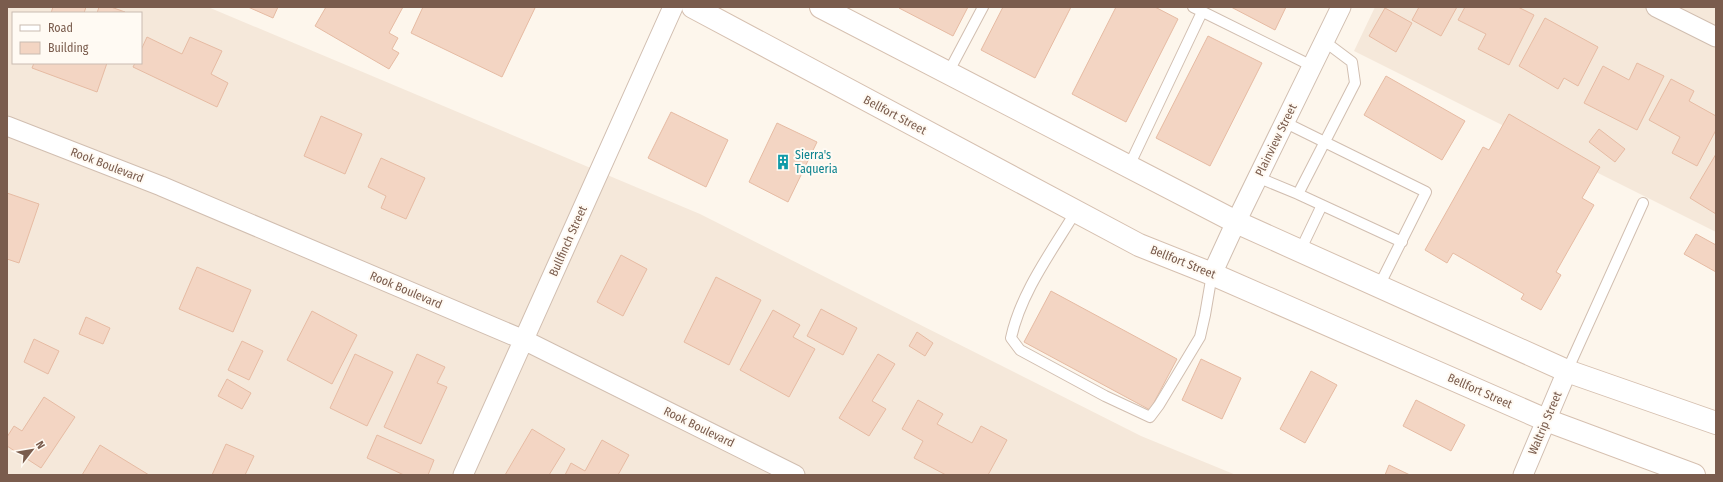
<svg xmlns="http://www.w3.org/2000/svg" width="1723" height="482" font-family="'Fira Sans Condensed',sans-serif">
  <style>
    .residential { fill: #f5e8da; fill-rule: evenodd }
    .building { fill: #f3d5c3; stroke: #e6bba3 }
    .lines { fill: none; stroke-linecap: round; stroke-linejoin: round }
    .lane-casing { stroke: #d1beb0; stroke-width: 12 }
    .street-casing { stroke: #d1beb0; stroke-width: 21 }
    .secondary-casing { stroke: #d6c0b0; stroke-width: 24 }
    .lane { stroke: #fff; stroke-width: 10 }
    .street { stroke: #fff; stroke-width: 19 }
    .secondary { stroke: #fff; stroke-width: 22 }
    .labels { text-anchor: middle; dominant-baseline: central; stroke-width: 4; stroke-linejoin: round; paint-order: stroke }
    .street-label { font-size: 12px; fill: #7a5c4d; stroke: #fffaf3 }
    .culture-label { font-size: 12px; fill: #0d838f; stroke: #fffaf3; text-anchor: start }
  </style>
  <rect width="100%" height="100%" fill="#fdf6ec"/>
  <path class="residential" d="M7,7H208L700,214L1141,436L1236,475H7ZM13,13H141V63H13Z
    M1375,7H1716V232L1354,51Z"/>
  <path class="building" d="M53,7H86L84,13H51Z
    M99,7H111L125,12L97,13Z
    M248,7H278L273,18Z
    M326,7H403L389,33L398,38L392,49L399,53L389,69L315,26Z
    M423,7H532L535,8L502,77L411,33Z
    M899,7H968L953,36L899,8Z
    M1003,7H1071L1035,78L981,50Z
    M1116,7H1155L1178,19L1126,122L1072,94Z
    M1231,7H1286L1275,30Z
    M1419,7H1457L1441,36L1412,20Z
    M1465,7H1518L1534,15L1509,65L1478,49L1486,34L1458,20Z
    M1385,8L1412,23L1396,52L1369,36Z
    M1545,18L1598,47L1578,86L1564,78L1558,89L1519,66Z
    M1208,36L1262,63L1210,166L1156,138Z
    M147,37L182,54L190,37L222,51L211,74L228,83L217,107L133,67L135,63H141V50Z
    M34,63H107L97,92L32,68Z
    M1637,63L1664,76L1637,130L1584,103L1603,66L1629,80Z
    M1386,76L1465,121L1442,160L1364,115Z
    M1671,79L1694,91L1689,101L1716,116V130L1697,166L1672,153L1680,137L1649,120Z
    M671,112L728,140L706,187L648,158Z
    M1509,114L1600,167L1582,198L1594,205L1556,272L1561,275L1541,310L1521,299L1524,294L1453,253L1447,263L1425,250L1483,147L1489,150Z
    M321,116L362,134L345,174L304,156Z
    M777,123L817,142L788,202L749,182Z
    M1599,129L1625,149L1615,162L1589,142Z
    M1716,154V214L1690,198Z
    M381,158L425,178L406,219L381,208L386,196L368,187Z
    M7,193L39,204L19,263L7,259Z
    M1696,234L1716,245V272L1684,254Z
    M621,255L647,269L623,316L597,302Z
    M197,267L251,290L233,332L179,309Z
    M716,277L761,300L729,365L684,342Z
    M1051,291L1177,359L1150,410L1024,342Z
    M821,309L857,328L843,355L807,336Z
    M773,310L800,325L793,337L815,349L789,397L740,370Z
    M312,311L357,335L332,384L287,360Z
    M86,317L110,328L103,344L79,334Z
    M917,332L933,343L925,356L909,346Z
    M34,339L59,351L48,374L24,362Z
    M242,341L263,351L249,380L228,370Z
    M355,354L393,372L367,426L330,408Z
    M417,354L445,367L437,383L447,387L421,444L384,427Z
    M878,354L895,364L872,401L886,409L869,436L839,418Z
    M1201,359L1241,378L1222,419L1182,400Z
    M1311,371L1337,385L1305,443L1280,429Z
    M227,379L251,393L242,409L218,396Z
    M44,397L75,417L41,468L7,446V437L14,426L22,431Z
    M918,400L943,414L937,424L972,443L981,426L1007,440L988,475H946L914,458L923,441L902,429Z
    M1416,400L1465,425L1451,451L1403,426Z
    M532,429L565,449L549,475H505Z
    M377,435L434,460L428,475H404L367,458Z
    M602,440L629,455L618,475H565L571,463L585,471Z
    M226,444L254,456L245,475H212Z
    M100,445L149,475H82Z
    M1389,465L1410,475H1385Z"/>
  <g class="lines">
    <defs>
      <path id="lane" d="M1193,7L1312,66
        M1324,41L1352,62L1355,83L1298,194L1402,242
        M948,73L983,7
        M1284,122L1426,192L1379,286
        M1129,166L1202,12
        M1257,177L1298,194
        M1076,211C1052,251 1021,292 1011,338L1020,350L1105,396L1150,417L1159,405L1200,337L1205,315L1212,274
        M1300,251L1322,205
        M1567,371L1643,203"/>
      <path id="street" d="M1656,7L1716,37
        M7,126L161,186L524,340L795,475
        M1212,274L1236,222L1341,7
        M463,475L673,7
        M1523,475L1567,371"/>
      <path id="secondary" d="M693,7L1139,245L1212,274L1546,420L1694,475
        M821,7L1236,222L1567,371L1716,423"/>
    </defs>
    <use href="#lane" class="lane-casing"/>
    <use href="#street" class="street-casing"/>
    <use href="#secondary" class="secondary-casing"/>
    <use href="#lane" class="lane"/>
    <use href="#street" class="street"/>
    <use href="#secondary" class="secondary"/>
  </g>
  <defs>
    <symbol id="building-bare" viewBox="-9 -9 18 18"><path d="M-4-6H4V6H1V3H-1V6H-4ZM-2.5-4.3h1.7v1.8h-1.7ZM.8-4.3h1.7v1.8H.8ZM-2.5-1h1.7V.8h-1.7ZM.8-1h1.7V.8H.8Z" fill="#0f9aa8" stroke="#fffaf3" stroke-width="2.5" paint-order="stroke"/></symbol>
  </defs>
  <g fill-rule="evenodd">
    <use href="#building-bare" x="772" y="151" width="22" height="22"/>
  </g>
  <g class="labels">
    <g class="street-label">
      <text transform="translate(895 115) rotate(28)">Bellfort Street</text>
      <text transform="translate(1276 140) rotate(-64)">Plainview Street</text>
      <text transform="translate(107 165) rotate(21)">Rook Boulevard</text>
      <text transform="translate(568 241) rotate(-66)">Bullfinch Street</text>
      <text transform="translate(1183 262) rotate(22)">Bellfort Street</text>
      <text transform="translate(406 290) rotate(23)">Rook Boulevard</text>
      <text transform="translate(1480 391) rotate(24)">Bellfort Street</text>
      <text transform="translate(1545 423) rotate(-67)">Waltrip Street</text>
      <text transform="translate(699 427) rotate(26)">Rook Boulevard</text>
    </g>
    <g class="culture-label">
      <text x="795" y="155">Sierra's<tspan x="795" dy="14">Taqueria</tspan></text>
    </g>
  </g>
  <rect width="1723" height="482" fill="none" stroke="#7a5c4d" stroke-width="16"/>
  <rect x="12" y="12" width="130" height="52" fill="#fffaf3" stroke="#cabbb1"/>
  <rect x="20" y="25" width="20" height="6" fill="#ffffff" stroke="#cabbb1"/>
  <text x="48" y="32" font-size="12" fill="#7a5c4d">Road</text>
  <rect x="20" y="42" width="20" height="12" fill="#f3d5c3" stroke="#cabbb1"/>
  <text x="48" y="52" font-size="12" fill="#7a5c4d">Building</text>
  <g transform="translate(32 450) rotate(59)" stroke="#fffaf3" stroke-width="3" paint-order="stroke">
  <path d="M0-3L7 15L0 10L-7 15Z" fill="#7a5c4d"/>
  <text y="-6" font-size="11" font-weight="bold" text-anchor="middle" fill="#7a5c4d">N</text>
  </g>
</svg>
